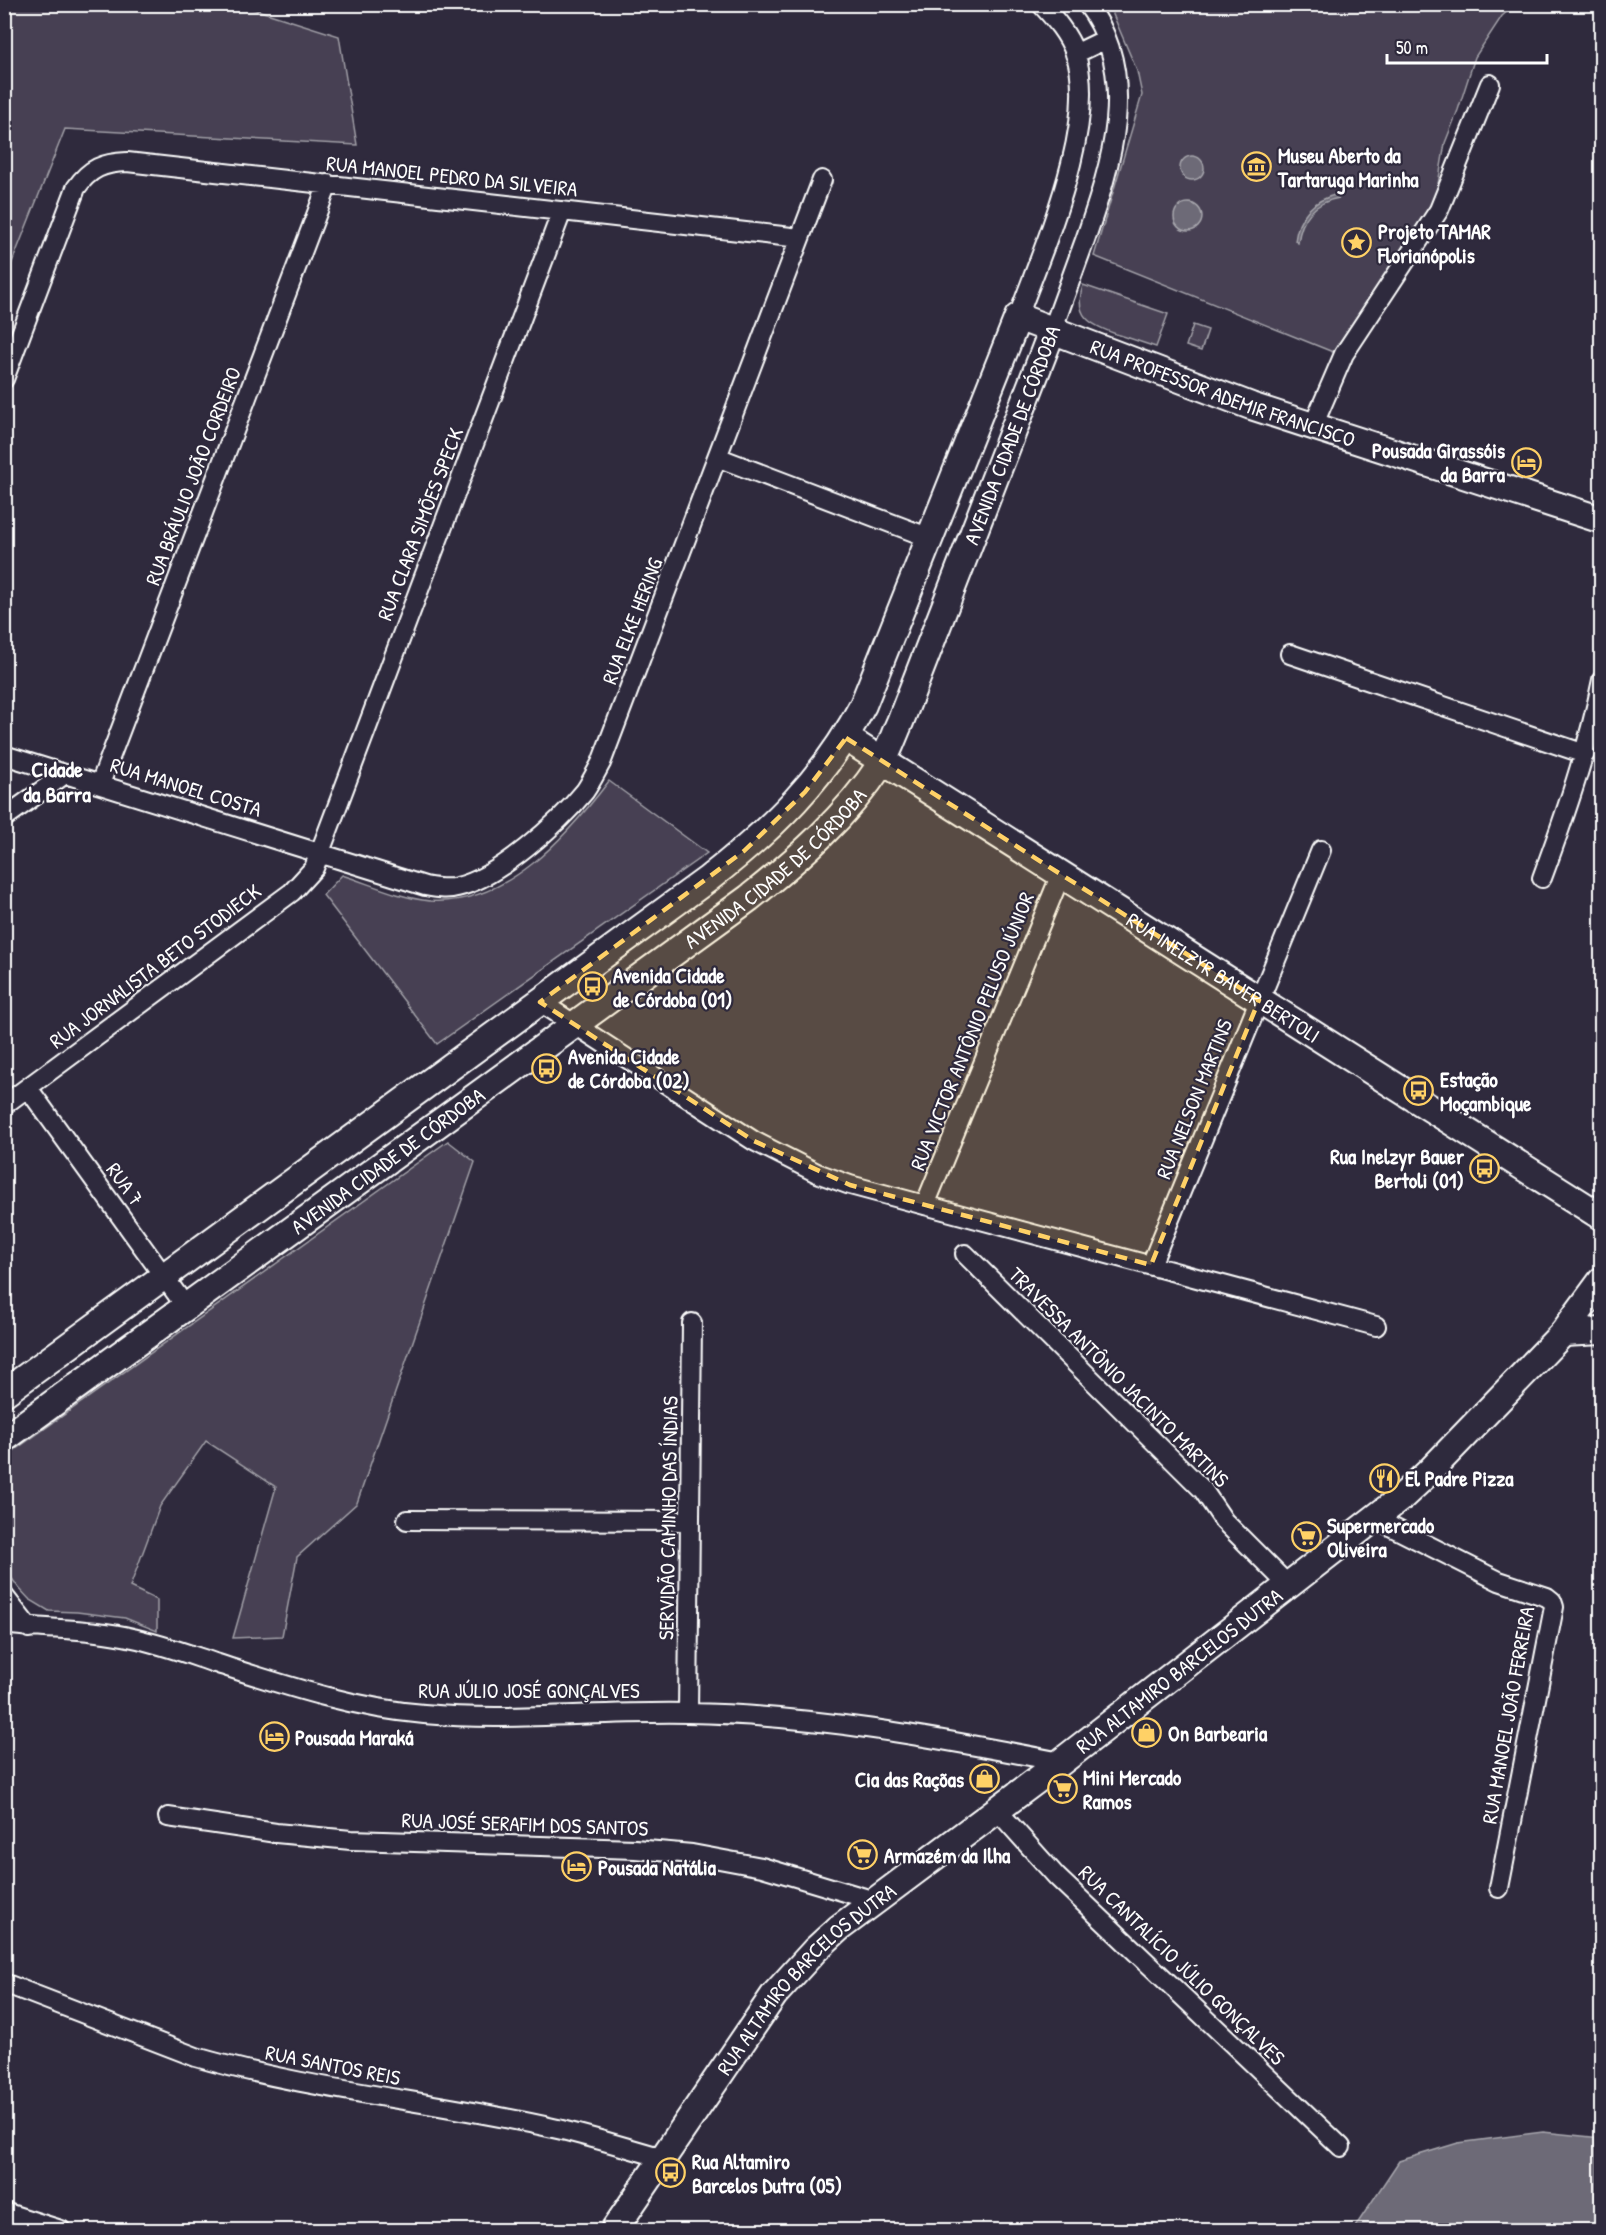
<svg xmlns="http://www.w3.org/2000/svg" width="1606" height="2235" font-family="'Patrick Hand',sans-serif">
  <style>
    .green { fill: #464152; stroke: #a2a0a8; stroke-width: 1.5 }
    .water { fill: #6d6a77; stroke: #a7a6ad; stroke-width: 1.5 }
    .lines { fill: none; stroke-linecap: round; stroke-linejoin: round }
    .street-casing { stroke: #fff; stroke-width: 22 }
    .secondary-casing { stroke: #fff; stroke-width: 30 }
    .street { stroke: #2f2a3d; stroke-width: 18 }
    .secondary { stroke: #2f2a3d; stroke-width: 26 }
    .marked { fill: #ffd166; fill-opacity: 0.2; stroke: #ffd166; stroke-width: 4.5; stroke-dasharray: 12 8; stroke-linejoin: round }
    .labels { text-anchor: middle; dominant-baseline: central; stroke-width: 4.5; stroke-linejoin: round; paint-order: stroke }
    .poi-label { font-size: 21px; font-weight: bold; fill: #fff; stroke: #2f2a3d; text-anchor: start }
    .street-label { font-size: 21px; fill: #fff; stroke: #2f2a3d }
    .neighbourhood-label { font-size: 22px; font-weight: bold; fill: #fff; stroke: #2f2a3d }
  </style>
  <rect width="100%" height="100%" fill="#2f2a3d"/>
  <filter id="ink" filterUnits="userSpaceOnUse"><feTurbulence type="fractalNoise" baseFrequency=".0167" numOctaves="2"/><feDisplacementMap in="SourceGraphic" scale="12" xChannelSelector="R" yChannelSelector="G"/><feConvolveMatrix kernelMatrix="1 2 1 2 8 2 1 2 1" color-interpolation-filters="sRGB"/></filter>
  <g filter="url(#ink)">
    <path class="green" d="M5,4L241,5L339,36L357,145L65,129L5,280Z
      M1109,5H1515L1502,16L1475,57L1458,110L1445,143L1435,202L1333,352L1094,256L1142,95L1137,71Z
      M1083,285L1168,314L1156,347C1143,343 1130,338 1116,334C1090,324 1073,317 1083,285Z
      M1193,325L1208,330L1201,351L1186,346Z
      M609,781L707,853L437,1044L323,895L342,875C370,884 400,898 430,901C507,906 567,836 609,781Z
      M448,1141L475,1162L357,1503L297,1557L282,1636L233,1638L276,1487L206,1441L160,1506L130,1587L157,1600V1631L125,1618L77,1612L49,1611L29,1599L18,1587L5,1569V1457Z"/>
    <path class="water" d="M1180 168a12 12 0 1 1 24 0a12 12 0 1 1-24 0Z
      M1338,194L1339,198C1315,202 1301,218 1298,243L1295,241C1298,216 1313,200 1338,194Z
      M1174 217a14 14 0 1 1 28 0a14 14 0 1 1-28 0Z
      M1543,2132L1601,2138V2219L1599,2226L1594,2230H1353L1399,2161L1458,2143Z"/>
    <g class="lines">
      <defs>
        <path id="street" d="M1075,54L1106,39
          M1018,317C1042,250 1100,123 1075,53C1068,34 1055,19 1041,4
          M1052,331C1063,301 1074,270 1085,240C1111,165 1141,75 1087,4
          M4,379L76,188C90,168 103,163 127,162L800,238
          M1313,426L1344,354L1439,210L1490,84
          M717,457L930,538
          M1290,654L1585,754
          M4,755L425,886C436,888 447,890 457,887C498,878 559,823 585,791C591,782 596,772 601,763L822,180
          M100,784L328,184
          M4,818L65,774
          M1542,878C1566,813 1588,749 1602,680
          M540,1002L754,1141L817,1173L850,1185L1376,1326
          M28,1088L186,1307
          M4,1105L292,892L314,868L562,211
          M925,1205L1061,874
          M965,1254L1203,1490L1224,1521L1289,1586
          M1151,1265L1321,850
          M1376,1519L1499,1581L1547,1597L1552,1601L1554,1607L1499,1888
          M407,1520L690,1521
          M4,1596L29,1628
          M4,1624C47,1630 91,1628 133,1638C161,1644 188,1654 215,1663C284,1685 352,1708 424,1714C511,1722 600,1711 688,1713C814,1715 938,1738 1061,1762
          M688,1713L692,1323
          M997,1810L1057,1877L1341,2147
          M168,1817L276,1833L351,1840L635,1849L692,1854L762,1867L875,1901
          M4,1983L196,2057C313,2091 435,2101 553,2128C590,2136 627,2148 663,2158
          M4,2212L61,2230"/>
        <g id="secondary">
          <path id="s1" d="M846,738L1602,1217"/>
          <path d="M1563,1333L1602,1331"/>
          <path id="s2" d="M4,1393L708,879C773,828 824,779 863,705L1018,317L1251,406L1602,520"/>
          <path id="s3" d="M4,1439L749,898C798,859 846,817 881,764C889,751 894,735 900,722L1052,331"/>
          <path id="s4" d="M614,2230L774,1995L815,1950L839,1928L1061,1762L1402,1497L1430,1471L1563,1333L1602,1280"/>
        </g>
      </defs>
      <use href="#street" class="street-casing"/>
      <use href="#secondary" class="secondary-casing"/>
      <use href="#street" class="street"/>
      <use href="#secondary" class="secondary"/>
    </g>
  </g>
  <path class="marked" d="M846,738L1259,1000L1151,1265L850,1185L754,1141L540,1002L744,851L805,792Z"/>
  <defs>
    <symbol id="museum-ring" viewBox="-11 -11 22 22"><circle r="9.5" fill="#2f2a3d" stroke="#ffd166" stroke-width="1.5"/><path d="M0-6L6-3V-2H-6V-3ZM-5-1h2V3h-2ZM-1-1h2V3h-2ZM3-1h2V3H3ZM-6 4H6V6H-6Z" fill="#ffd166"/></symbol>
    <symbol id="sight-ring" viewBox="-11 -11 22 22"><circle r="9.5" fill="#2f2a3d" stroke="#ffd166" stroke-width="1.5"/><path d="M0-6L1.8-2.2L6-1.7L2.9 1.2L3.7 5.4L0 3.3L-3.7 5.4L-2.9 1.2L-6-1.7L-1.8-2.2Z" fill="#ffd166"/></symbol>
    <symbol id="hotel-ring" viewBox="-11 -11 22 22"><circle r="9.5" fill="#2f2a3d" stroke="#ffd166" stroke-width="1.5"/><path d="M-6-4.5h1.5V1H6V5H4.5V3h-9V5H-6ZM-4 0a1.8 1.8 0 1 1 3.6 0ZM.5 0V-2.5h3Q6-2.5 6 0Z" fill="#ffd166"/></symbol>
    <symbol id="bus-ring" viewBox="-11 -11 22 22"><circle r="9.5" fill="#2f2a3d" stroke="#ffd166" stroke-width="1.5"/><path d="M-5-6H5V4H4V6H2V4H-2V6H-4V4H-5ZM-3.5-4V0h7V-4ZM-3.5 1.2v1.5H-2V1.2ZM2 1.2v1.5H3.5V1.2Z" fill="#ffd166"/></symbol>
    <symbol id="restaurant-ring" viewBox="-11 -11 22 22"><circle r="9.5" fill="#2f2a3d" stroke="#ffd166" stroke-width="1.5"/><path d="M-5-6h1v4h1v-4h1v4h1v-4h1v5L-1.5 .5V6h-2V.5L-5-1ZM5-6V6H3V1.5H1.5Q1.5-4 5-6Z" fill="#ffd166"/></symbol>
    <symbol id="supermarket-ring" viewBox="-11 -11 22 22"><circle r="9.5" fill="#2f2a3d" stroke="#ffd166" stroke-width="1.5"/><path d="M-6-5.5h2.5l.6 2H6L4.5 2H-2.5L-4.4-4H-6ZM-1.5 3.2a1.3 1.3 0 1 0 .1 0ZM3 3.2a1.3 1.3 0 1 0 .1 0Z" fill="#ffd166"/></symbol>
    <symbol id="shop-ring" viewBox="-11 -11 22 22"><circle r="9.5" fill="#2f2a3d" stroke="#ffd166" stroke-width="1.5"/><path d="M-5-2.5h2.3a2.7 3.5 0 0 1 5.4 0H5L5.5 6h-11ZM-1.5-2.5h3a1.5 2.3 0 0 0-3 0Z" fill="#ffd166"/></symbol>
  </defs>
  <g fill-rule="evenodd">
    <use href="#museum-ring" x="1240" y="150" width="33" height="33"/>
    <use href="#sight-ring" x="1340" y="226" width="33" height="33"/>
    <use href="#hotel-ring" x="1510" y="446" width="33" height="33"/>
    <use href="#bus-ring" x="576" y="970" width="33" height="33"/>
    <use href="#bus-ring" x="530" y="1052" width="33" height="33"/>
    <use href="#bus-ring" x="1402" y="1074" width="33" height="33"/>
    <use href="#bus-ring" x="1468" y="1152" width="33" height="33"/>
    <use href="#restaurant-ring" x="1368" y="1462" width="33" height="33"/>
    <use href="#supermarket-ring" x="1290" y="1520" width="33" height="33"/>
    <use href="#shop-ring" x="1130" y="1716" width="33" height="33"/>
    <use href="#hotel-ring" x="258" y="1720" width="33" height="33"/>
    <use href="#shop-ring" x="968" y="1762" width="33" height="33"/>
    <use href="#supermarket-ring" x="1046" y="1772" width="33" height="33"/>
    <use href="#supermarket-ring" x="846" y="1838" width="33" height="33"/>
    <use href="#hotel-ring" x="560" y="1850" width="33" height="33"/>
    <use href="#bus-ring" x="654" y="2156" width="33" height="33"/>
  </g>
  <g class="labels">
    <g class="poi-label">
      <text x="1278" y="155">Museu Aberto da<tspan x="1278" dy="24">Tartaruga Marinha</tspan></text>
      <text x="1378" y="231">Projeto TAMAR<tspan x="1378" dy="24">Florianópolis</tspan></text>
      <text x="1505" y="450" text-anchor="end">Pousada Girassóis<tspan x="1505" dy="24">da Barra</tspan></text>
      <text x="613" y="975">Avenida Cidade<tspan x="613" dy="24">de Córdoba (01)</tspan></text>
      <text x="568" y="1056">Avenida Cidade<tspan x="568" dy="24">de Córdoba (02)</tspan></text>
      <text x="1440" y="1079">Estação<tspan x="1440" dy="24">Moçambique</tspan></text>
      <text x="1464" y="1156" text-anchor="end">Rua Inelzyr Bauer<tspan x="1464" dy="24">Bertoli (01)</tspan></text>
      <text x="1405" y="1478">El Padre Pizza</text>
      <text x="1327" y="1525">Supermercado<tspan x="1327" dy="24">Oliveira</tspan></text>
      <text x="1168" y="1733">On Barbearia</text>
      <text x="295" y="1737">Pousada Maraká</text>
      <text x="1083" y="1777">Mini Mercado<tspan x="1083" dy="24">Ramos</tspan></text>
      <text x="964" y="1779" text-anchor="end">Cia das Raçõas</text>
      <text x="884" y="1855">Armazém da Ilha</text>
      <text x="598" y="1867">Pousada Natália</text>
      <text x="692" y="2161">Rua Altamiro<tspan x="692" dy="24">Barcelos Dutra (05)</tspan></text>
    </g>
    <g class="street-label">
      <text transform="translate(452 176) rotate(6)">RUA MANOEL PEDRO DA SILVEIRA</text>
      <text stroke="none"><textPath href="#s2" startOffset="1743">RUA PROFESSOR ADEMIR FRANCISCO</textPath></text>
      <text transform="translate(1012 435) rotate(-69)">AVENIDA CIDADE DE CÓRDOBA</text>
      <text transform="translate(193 476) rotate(-69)">RUA BRÁULIO JOÃO CORDEIRO</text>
      <text transform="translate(420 524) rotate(-69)">RUA CLARA SIMÕES SPECK</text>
      <text transform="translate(632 621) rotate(-69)">RUA ELKE HERING</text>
      <text transform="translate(186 787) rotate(17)">RUA MANOEL COSTA</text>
      <text stroke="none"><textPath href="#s3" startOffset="960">AVENIDA CIDADE DE CÓRDOBA</textPath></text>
      <text transform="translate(155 966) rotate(-37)">RUA JORNALISTA BETO STODIECK</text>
      <text stroke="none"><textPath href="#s1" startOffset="447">RUA INELZYR BAUER BERTOLI</textPath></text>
      <text transform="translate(972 1031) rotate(-68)">RUA VICTOR ANTÔNIO PELUSO JÚNIOR</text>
      <text transform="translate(1194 1099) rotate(-68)">RUA NELSON MARTINS</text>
      <text stroke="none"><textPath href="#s3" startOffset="474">AVENIDA CIDADE DE CÓRDOBA</textPath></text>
      <text transform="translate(125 1184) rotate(54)">RUA 7</text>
      <text transform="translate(1119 1377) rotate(45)">TRAVESSA ANTÔNIO JACINTO MARTINS</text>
      <text transform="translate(668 1518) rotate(-89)">SERVIDÃO CAMINHO DAS ÍNDIAS</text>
      <text stroke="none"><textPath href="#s4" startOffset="804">RUA ALTAMIRO BARCELOS DUTRA</textPath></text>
      <text x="529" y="1690">RUA JÚLIO JOSÉ GONÇALVES</text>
      <text transform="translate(1508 1715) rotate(-80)">RUA MANOEL JOÃO FERREIRA</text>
      <text transform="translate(525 1824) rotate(2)">RUA JOSÉ SERAFIM DOS SANTOS</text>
      <text transform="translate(1182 1965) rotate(44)">RUA CANTALÍCIO JÚLIO GONÇALVES</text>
      <text stroke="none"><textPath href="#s4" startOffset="318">RUA ALTAMIRO BARCELOS DUTRA</textPath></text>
      <text transform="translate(333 2065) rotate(11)">RUA SANTOS REIS</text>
    </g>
    <g class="neighbourhood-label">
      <text x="57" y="769">Cidade<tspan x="57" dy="25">da Barra</tspan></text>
    </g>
  </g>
  <rect width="1606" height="2235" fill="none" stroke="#2f2a3d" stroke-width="24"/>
  <rect x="12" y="12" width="1582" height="2211" fill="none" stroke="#fff" stroke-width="2" filter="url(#ink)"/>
  <path d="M1387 54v9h160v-9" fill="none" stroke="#ffffff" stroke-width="3"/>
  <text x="1396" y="54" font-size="18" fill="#ffffff" stroke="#2f2a3d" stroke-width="4.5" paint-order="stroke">50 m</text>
</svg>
